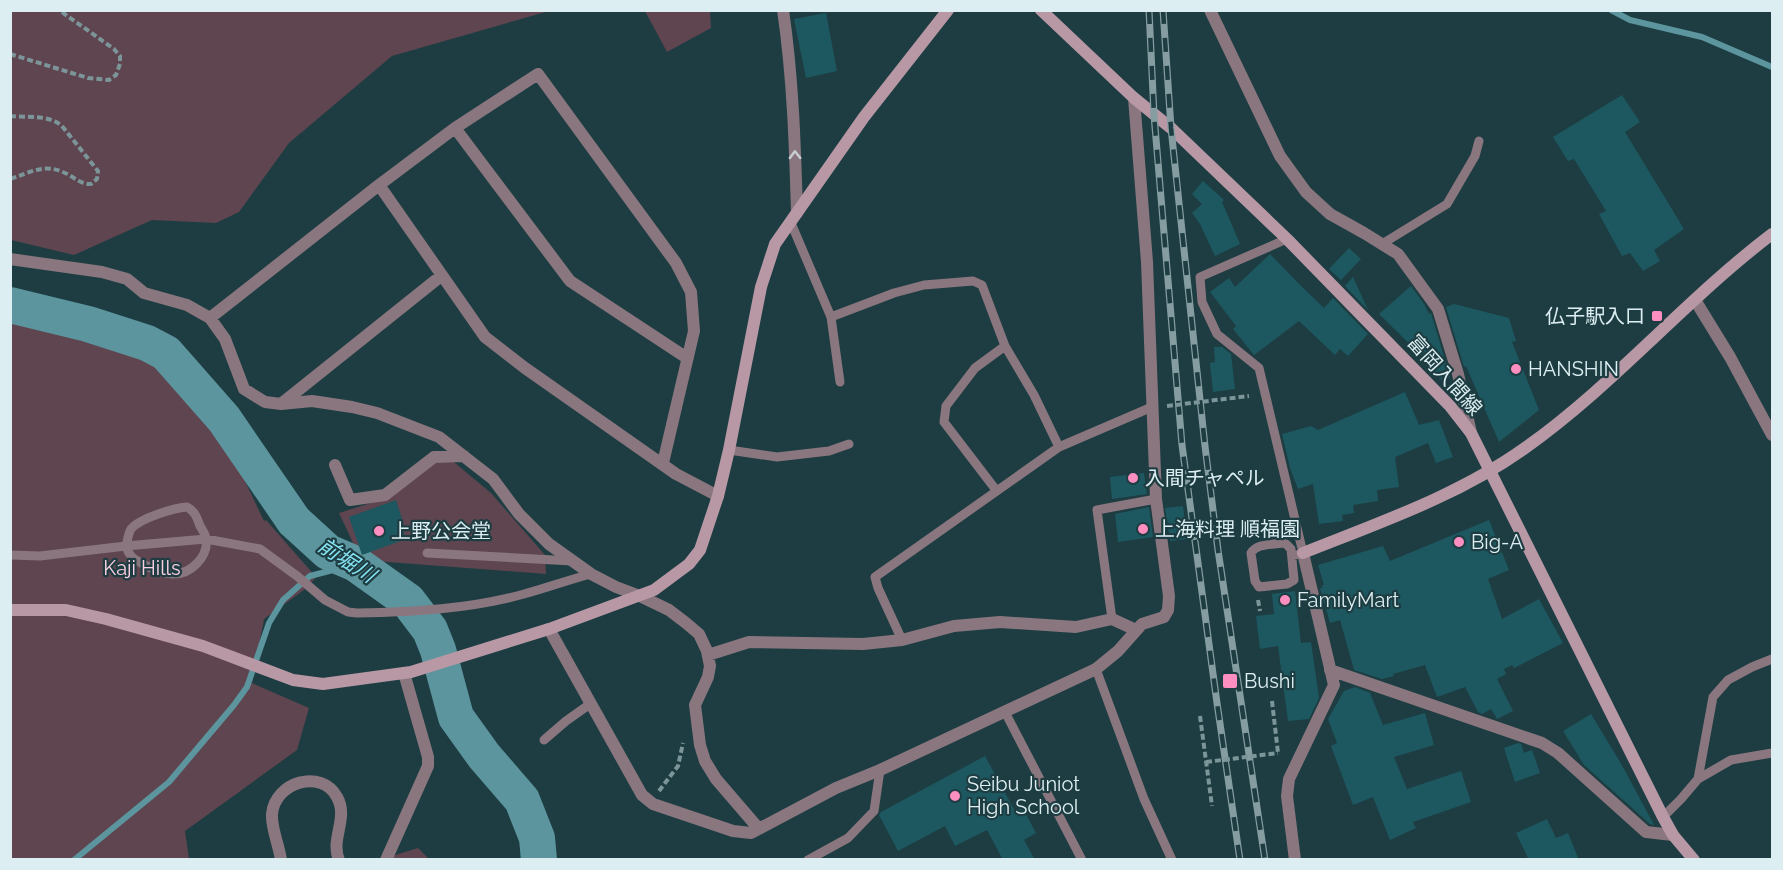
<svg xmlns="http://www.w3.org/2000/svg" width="1783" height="870" font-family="Raleway,'Noto Sans JP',sans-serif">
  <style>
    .green { fill: #5e454f }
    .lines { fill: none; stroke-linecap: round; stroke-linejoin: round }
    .stream { stroke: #5c959e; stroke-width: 6 }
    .river { stroke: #5c959e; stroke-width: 36 }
    .building { fill: #1d5860 }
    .path { stroke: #7c9599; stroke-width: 4; stroke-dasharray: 6 3; stroke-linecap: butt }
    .lane { stroke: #8a767e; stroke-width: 9 }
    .street { stroke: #8a767e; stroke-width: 12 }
    .secondary { stroke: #b898a5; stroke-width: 12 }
    .rail-casing { stroke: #859da1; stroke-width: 7 }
    .rail { stroke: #1d3d42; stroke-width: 4.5; stroke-dasharray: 14; stroke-linecap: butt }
    .path-bridge { stroke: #7c9599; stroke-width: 4; stroke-dasharray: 6 3; stroke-linecap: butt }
    .oneway { stroke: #c8d0d4 }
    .poi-dot { fill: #fd8ec0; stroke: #1d3d42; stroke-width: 2 }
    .labels { text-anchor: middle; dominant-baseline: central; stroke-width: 4.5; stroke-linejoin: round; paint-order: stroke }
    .poi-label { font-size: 20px; fill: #dceef1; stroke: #1d3d42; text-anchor: start }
    .street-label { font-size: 20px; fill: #dceef1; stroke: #1d3d42 }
    .park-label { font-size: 20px; fill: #fcd0e1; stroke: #1d3d42 }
    .water-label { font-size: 21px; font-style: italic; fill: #86e3f2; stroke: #1d3d42 }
  </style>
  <rect width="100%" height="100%" fill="#1d3d42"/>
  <path class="green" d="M11,10H549V11L392,56L289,143L239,212L216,223L152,220L74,255L11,240Z
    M645,11H710L711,28L667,52Z
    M11,293L93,313L207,401L264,521L266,520L316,577L308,587L264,619L252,683L309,708L297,750L185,831L189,859L11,860Z
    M450,460L455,463L491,493L545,555L546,574L361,560L339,513L393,496L435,461Z
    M418,848L429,859L379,860Z"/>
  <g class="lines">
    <path class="stream" d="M1611,10L1630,20L1702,37L1772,67
      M74,860L169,782L234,705L247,687L269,623L283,600L310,576L356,564"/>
    <path class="river" d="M10,305L88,324L147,343L166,353L224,419L294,521L328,552L356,564L408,601L430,630L438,650L456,717L484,756L522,800L537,838L539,860"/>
  </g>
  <path class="building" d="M826,13L837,71L806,78L794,19Z
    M1622,95L1640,122L1625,132L1684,229L1654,250L1660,261L1643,271L1630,253L1622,256L1599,214L1606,211L1574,159L1568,161L1553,137Z
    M1203,181L1224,200L1222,202L1240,244L1215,256L1200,224L1192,213L1202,204L1192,194Z
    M1349,248L1361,259L1341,280L1329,269Z
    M1270,254L1301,286L1324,308L1333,298L1368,334L1348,356L1340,349L1335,355L1299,321L1254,355L1233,329L1236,326L1210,292L1229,278L1235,287Z
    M1353,277L1368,310L1345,286Z
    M1411,286L1424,304L1429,314L1431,313L1450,377L1443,382L1422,360L1425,359L1379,314Z
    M1454,304L1509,318L1516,341L1512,342L1539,410L1499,442L1466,366L1464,367L1446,307Z
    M1214,347H1222L1231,354L1235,389L1213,392L1210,363L1215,362Z
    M1405,392L1419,425L1439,420L1453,457L1436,463L1428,443L1395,457L1399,487L1377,490L1378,501L1353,505L1354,513L1342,515L1343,521L1319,524L1313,484L1298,489L1290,468L1282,434L1311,426L1318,430Z
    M1144,473L1147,494L1112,499L1110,477Z
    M396,500L403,522L400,523L406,539L362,555L349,517Z
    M1183,506L1187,539L1170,541L1165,508Z
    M1149,507L1153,537L1118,542L1115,514Z
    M1489,520L1509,570L1488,579L1502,619L1539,599L1563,643L1514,668L1512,665L1504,669L1506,674L1497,679L1513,711L1497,719L1491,709L1482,714L1478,712L1465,687L1437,697L1425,665L1393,674L1394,676L1382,679L1354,670L1340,620L1330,623L1320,588H1322V585H1324L1318,565L1383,546L1390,561Z
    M1295,591L1301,643L1311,642L1319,698L1309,719L1288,721L1278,646L1260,649L1256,616L1274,614L1272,594Z
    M1355,687L1370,693L1383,725L1425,713L1434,745L1394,757L1407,789L1461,771L1471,802L1413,822L1416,828L1390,840L1373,797L1353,805L1331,746L1337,743L1328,719L1344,691Z
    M1591,714L1623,767L1654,825L1650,824L1584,765L1563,731Z
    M1518,743L1521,744L1524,753L1532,750L1540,773L1515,782L1504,748Z
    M985,756L1015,811L1022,807L1036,833L1024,840L1035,860H1003L987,830L955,846L945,826L898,851L879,815L881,812Z
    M1547,819L1556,838L1568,833L1579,860H1529L1516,833Z"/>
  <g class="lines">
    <path class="path" d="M10,54L88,78L109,80L116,75L120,64V56L114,49L59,10
      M10,116C28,118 48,114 62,126L98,171L97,179L91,184C82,185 74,177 65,173C45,163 31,172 10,179
      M1258,600L1260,611
      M1272,701L1278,753
      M1200,716L1212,806
      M659,791L678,766L683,743"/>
    <path class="lane" d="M791,223L831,317L840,382
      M1287,239L1200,277L1202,302L1217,334L1259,368L1303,553L1292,556
      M1382,244L1447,204L1475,156L1479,141
      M831,317L894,293L924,285L973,281L982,285L1005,346L1034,395L1059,447
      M729,450L777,457L829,451L849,444
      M996,490L944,422L946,406L975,368L1005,346
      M187,507C195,511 197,518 200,526C202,529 205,534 206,538C209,557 190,575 172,574C161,573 150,568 141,563C133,559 125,552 127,542C128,537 129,532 131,529C140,518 174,508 187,507Z
      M1283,543L1286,544L1291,549L1294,580L1287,584L1259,587L1255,581L1251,553C1257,543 1272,545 1283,543Z
      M427,553L572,561
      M10,555L40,556L126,546L206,539L260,549L297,576L325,600L348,612L357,613C413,612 469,609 524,594C546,588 568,580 591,574
      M1112,619L1097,510L1156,499
      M902,640L878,588L875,577L1059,447L1152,407
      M1096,669L1144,799L1172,860
      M1005,712L1082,860
      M544,740L566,721L590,704
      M1698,779L1713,697L1728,680L1752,667L1772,659
      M1663,817L1681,799L1698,779L1731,760L1772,753
      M808,860L848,838L874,811L880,770"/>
    <path class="street" d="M783,10C793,78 795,145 797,213
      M1210,10L1280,156L1306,192L1330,214L1364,233L1398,254L1438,309L1458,374L1471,433
      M455,128L570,281L687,358
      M379,185L485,337L525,368L676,474L718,496
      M10,259L102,272L127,279L144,293L187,305L210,318L225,339L244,389L265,402L281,404L312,401L352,407L377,413L439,437L493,479L519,514L549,544L591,574L616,587L640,596L669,610L686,623L699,634L707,651L710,666L708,677L695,705L700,745L705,761L716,779L759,829
      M1695,300L1730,357L1772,435
      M210,318L379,185L455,128L538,74L676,263L691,292L694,331L663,463
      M281,404L441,276
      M335,465L350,500L385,495L434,457L464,456
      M549,629L642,795L653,804L733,831L751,833L836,788L880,770L1096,669L1118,651L1142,624L1164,617L1168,610L1169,596L1156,499L1147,262L1134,98
      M708,655L749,642L863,644L902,640L954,626L1000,622L1076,627L1112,619L1136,630
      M1330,670L1542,743L1558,753L1646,832L1673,835
      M281,860C279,845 271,828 272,814C275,782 321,768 337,797C349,818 330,839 339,860
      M386,860L428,766V757L404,673
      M1295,860L1287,796L1289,779L1334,685L1303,553"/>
    <path class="secondary" d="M1041,10L1134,98L1171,128L1287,239L1450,406L1471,433L1663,817L1673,835L1694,860
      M1303,553C1378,523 1458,496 1525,448C1614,385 1685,300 1772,234
      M10,610H66L106,619L203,646L293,680L323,684L411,672L549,629L654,590L689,564L700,550L718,496L729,450L761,287L775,244L864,117L948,10"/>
    <defs>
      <path id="rail" d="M1149,10L1154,115L1182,445L1217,703L1240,860
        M1163,10L1171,128L1205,446L1218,550L1265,860"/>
    </defs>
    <use href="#rail" class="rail-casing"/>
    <use href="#rail" class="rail"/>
    <path class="path-bridge" d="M1167,406L1249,396
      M1206,762L1278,753"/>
  </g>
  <defs><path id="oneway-chevron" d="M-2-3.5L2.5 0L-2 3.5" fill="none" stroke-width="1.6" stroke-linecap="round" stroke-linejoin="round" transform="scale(1.5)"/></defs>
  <use class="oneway" href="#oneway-chevron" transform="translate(795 155) rotate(-91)"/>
  <g class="poi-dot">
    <rect x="1651" y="310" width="12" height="12" rx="3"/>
    <circle cx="1516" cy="369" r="6"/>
    <circle cx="1133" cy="478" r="6"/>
    <circle cx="1143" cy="529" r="6"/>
    <circle cx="379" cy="531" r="6"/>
    <circle cx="1459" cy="542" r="6"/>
    <circle cx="1285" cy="600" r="6"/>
    <rect x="1222" y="673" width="16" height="16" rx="3"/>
    <circle cx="955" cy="796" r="6"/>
  </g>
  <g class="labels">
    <g class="poi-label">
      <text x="1645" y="316" text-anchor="end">仏子駅入口</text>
      <text x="1528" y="369">HANSHIN</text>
      <text x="1145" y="478">入間チャペル</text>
      <text x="1155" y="529">上海料理 順福園</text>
      <text x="391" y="531">上野公会堂</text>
      <text x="1471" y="542">Big-A</text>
      <text x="1297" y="600">FamilyMart</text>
      <text x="1244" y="681">Bushi</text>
      <text x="967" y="784">Seibu Juniot<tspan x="967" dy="23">High School</tspan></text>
    </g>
    <g class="street-label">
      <text transform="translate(1445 375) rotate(48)">富岡入間線</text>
    </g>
    <g class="park-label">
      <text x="142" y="568">Kaji Hills</text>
    </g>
    <g class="water-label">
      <text transform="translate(347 560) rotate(33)">前堀川</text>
    </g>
  </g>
  <rect width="1783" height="870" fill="none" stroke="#dceef1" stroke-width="24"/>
</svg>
